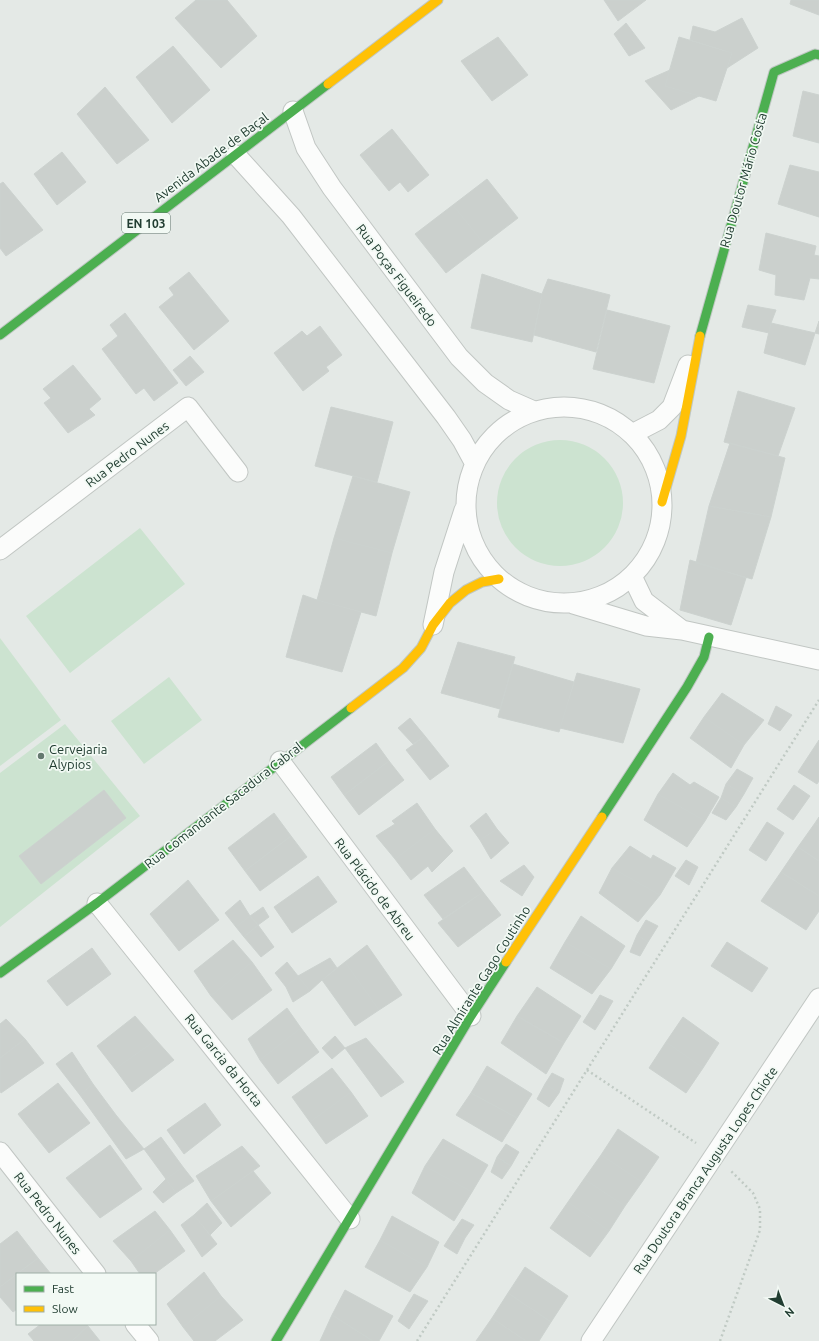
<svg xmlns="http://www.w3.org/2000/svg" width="819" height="1341" font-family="Ubuntu,sans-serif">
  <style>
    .green { fill: #cce3d0 }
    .building { fill: #cbd0cd; stroke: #ccd2cf }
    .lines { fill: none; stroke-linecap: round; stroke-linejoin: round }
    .street-casing { stroke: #c1c6c3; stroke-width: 21 }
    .fast-casing { stroke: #bfc7c3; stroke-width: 11 }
    .slow-casing { stroke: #bfc7c3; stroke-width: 11 }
    .path { stroke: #c0cac4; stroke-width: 2.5; stroke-dasharray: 2 3; stroke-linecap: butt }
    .street { stroke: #fbfcfb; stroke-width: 19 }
    .fast { stroke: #4caf50; stroke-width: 9 }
    .slow { stroke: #ffc107; stroke-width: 9 }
    .poi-dot { fill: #657970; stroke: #f2f9f4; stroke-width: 1.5 }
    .labels { text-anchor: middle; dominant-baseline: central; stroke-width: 3.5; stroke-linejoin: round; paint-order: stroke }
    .shield { fill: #f2f9f4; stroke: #60756c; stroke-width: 1 }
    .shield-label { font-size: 12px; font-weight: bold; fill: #213d31 }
    .street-label { font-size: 13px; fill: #213d31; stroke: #f2f9f4 }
    .poi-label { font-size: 13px; fill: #213d31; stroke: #f2f9f4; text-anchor: start }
  </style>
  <rect width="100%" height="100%" fill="#e4e9e6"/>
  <path class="green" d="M497 503a63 63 0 1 1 126 0a63 63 0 1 1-126 0Z
    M140,528L185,584L70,673L26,616Z
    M0,638L61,720L0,766Z
    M169,677L202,720L144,764L111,721Z
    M65,724L140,816L0,927V773Z"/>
  <path class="building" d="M196,0H227L257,36L221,68L175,18Z
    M604,0H646L618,21Z
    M791,0H819V15L790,4Z
    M742,18L758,48L727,68L732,53L690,40L693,26L715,32Z
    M626,23L645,48L629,56L614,34Z
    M498,37L528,75L492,101L461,61Z
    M679,37L732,53L716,101L665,86Z
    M173,46L210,90L172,123L136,77Z
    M670,70L665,86L699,96L671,110L645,81Z
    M105,87L149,140L117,164L77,114Z
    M803,91L819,95V143L793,136Z
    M392,129L429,175L408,192L400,182L389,191L360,155Z
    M62,152L86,182L57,205L34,174Z
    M790,165L819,172V217L778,204Z
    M487,179L518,218L484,244L453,205Z
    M3,182L43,230L6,256L0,248V184Z
    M453,205L484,244L446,273L415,234Z
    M766,233L816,246L814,255L819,256V279L810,278L804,300L775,295L776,275L759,270Z
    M189,272L229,321L194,350L159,307L174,295L169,288Z
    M482,274L542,294L532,342L471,328Z
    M548,279L610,295L596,352L534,335L542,294Z
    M748,305L776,310L771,323L769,333L742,327Z
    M607,310L670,326L654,383L593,369Z
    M125,313L178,383L154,401L144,388L136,394L102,349L118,336L110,325Z
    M819,321V334L815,333Z
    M771,323L815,333L805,365L764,353Z
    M320,326L342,355L326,367L329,371L303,391L274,353L302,331L307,336Z
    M190,356L204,372L196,378L183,362Z
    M183,362L196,378L186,386L173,370Z
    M73,365L101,399L89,409L95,415L68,433L44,403L51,398L43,389Z
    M738,391L795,408L778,456L724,442Z
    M331,407L393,422L377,482L315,466Z
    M730,443L785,458L771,517L709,506Z
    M353,476L410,492L392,553L334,538Z
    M709,506L771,517L752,579L696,563Z
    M334,538L392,553L376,616L317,600Z
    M690,560L746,578L731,625L680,610Z
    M303,595L317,600L361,612L342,672L286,657Z
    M458,642L515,657L500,709L441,693Z
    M513,664L574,682L559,732L498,717Z
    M577,673L640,689L623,743L560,728Z
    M722,693L764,720L744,745L704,717Z
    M776,706L792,715L780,731L768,724Z
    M704,717L744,745L731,768L690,738Z
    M410,718L425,736L413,744L398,728Z
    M425,736L449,766L430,780L406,750Z
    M819,740V781L817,784L798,772Z
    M376,743L389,761L344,795L331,777Z
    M389,761L404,780L359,815L344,795Z
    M737,769L753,778L744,794L726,784Z
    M673,773L690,785L694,782L719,797L705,821L658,794Z
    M726,784L744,794L736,807L721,798Z
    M794,785L810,796L793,820L777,809Z
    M104,790L126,818L41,884L19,856Z
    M658,794L705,821L687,847L644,820Z
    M721,798L736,807L726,820L712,813Z
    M417,803L435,829L395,859L376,836L395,824L392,821Z
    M274,813L291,836L245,871L228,848Z
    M486,813L497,829L480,840L470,826Z
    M819,817V826L815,823Z
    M767,822L784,833L766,861L749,850Z
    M815,823L819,826V861L798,847Z
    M435,829L453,851L432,872L428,866L411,880L395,859Z
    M497,829L509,843L491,859L480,840Z
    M291,836L307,857L260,891L245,871Z
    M630,846L651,859L653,855L676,868L660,895L612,868Z
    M798,847L819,861V896L781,872Z
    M686,860L698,867L689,885L675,876Z
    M524,865L534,877L522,896L500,881Z
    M464,867L483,892L443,919L424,895Z
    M612,868L660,895L638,922L599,893Z
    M781,872L819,896V911L806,930L761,901Z
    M318,876L337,902L292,933L274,907Z
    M188,880L219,920L179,951L150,914Z
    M483,892L501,915L458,947L438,923Z
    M240,900L250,916L236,927L225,913Z
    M263,907L269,917L258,925L250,916Z
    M250,916L258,925L244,937L236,927Z
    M581,916L625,946L611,969L565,942Z
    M646,920L658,926L648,942L637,935Z
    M258,925L274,947L261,957L244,937Z
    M637,935L648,942L640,956L630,952Z
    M233,940L252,962L211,996L194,971Z
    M565,942L611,969L592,994L550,968Z
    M727,942L768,968L752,992L711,966Z
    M367,945L402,995L379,1010L345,962Z
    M92,948L111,974L67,1006L47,981Z
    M330,958L337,968L322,980L310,991L298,976Z
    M252,962L272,990L232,1020L211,996Z
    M287,962L298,976L286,987L275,973Z
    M345,962L379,1010L355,1026L322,980Z
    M298,976L310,991L293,1002L286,987Z
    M537,987L581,1016L564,1043L517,1016Z
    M600,995L613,1001L604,1016L592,1008Z
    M287,1008L301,1028L260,1060L248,1039Z
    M592,1008L604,1016L595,1030L583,1022Z
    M135,1016L156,1040L115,1069L97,1046Z
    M517,1016L564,1043L546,1074L501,1043Z
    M683,1017L719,1043L703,1068L666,1042Z
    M6,1019L25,1039L0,1058V1024Z
    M301,1028L319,1052L278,1084L260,1060Z
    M335,1036L345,1048L332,1059L322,1048Z
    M366,1038L404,1082L381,1097L345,1048Z
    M25,1039L44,1063L1,1093L0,1091V1058Z
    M156,1040L174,1060L132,1092L115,1069Z
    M666,1042L703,1068L686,1093L649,1068Z
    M72,1052L93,1084L80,1095L56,1064Z
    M487,1066L532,1094L517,1118L471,1093Z
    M332,1068L351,1092L310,1122L292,1097Z
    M552,1073L564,1079L559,1093L545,1084Z
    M58,1083L90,1123L49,1153L18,1114Z
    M93,1084L116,1115L103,1127L80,1095Z
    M545,1084L559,1093L549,1107L537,1099Z
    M351,1092L368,1116L326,1144L310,1122Z
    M471,1093L517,1118L502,1142L456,1115Z
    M205,1103L221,1125L184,1154L167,1130Z
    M116,1115L144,1149L126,1159L103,1127Z
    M618,1129L659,1157L642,1182L601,1155Z
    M161,1137L183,1167L166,1179L144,1149Z
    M443,1139L488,1165L472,1192L425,1166Z
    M506,1144L519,1152L511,1166L497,1157Z
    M110,1145L142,1189L100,1218L66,1178Z
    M242,1146L260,1166L211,1201L196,1176Z
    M601,1155L642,1182L625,1206L584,1179Z
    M497,1157L511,1166L502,1179L491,1172Z
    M425,1166L472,1192L454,1221L412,1193Z
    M183,1167L194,1181L176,1193L166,1179Z
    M253,1171L271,1193L231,1227L211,1201Z
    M166,1179L176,1193L163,1203L153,1192Z
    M584,1179L625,1206L609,1231L568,1202Z
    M568,1202L609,1231L590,1257L550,1228Z
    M207,1203L222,1223L210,1235L194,1215Z
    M155,1211L170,1230L131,1261L113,1241Z
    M194,1215L217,1244L202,1257L181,1225Z
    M392,1216L439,1242L427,1267L380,1240Z
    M462,1219L474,1225L465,1238L453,1232Z
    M170,1230L185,1251L154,1274H140L131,1261Z
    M17,1231L38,1258L0,1287V1244Z
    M453,1232L465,1238L457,1254L444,1246Z
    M380,1240L427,1267L410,1292L365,1267Z
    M38,1258L51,1274H17Z
    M525,1267L568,1296L551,1322L508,1293Z
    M204,1272L221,1296L183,1327L167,1304Z
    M17,1274V1309L13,1312L0,1297V1287Z
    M345,1290L393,1316L379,1341H373L332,1315Z
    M508,1293L551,1322L539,1341H526L492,1318Z
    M414,1294L428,1301L419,1314L406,1307Z
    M221,1296L243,1320L215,1341H194L183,1327Z
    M406,1307L419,1314L409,1329L398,1321Z
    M332,1315L373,1341H320Z
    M492,1318L526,1341H476Z
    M41,1324H86L88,1326L72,1341H34L28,1334Z
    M88,1326L100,1341H72Z"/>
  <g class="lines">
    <defs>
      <path id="street" d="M293,111L306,148L332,188L459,357L485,383L509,400L534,411
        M236,155L291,216L446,417L462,440L475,464
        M466 505a98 98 0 1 1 196 0a98 98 0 1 1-196 0Z
        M632,434L659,420L672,407L688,365
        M0,550L188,407L238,472
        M632,576L644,601L682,630
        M573,604L646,626L682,630L819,660
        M433,625L444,572L464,510
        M280,761L471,1016
        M97,903L350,1219
        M0,1152L96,1274
        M135,1324L149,1341
        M591,1341L819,998"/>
      <path id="fast" d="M0,335L328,84
        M700,336L774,72L815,54L819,55
        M602,817L687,687L704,657L709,637
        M0,973L97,903L351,708
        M276,1341L471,1016L506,962"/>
      <path id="slow" d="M328,84L438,0
        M662,502L681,436L700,336
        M351,708L403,668L421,648L433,625L450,603L466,590L482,582L499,579
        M506,962L602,817"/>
    </defs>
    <use href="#street" class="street-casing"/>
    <use href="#fast" class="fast-casing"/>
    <use href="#slow" class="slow-casing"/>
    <path class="path" d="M587,1070L696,1143
      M417,1341L819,700
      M720,1341L760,1230V1209L753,1193L731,1171"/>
    <use href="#street" class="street"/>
    <use href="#fast" class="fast"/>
    <use href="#slow" class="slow"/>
  </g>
  <circle class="poi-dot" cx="41" cy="756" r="4"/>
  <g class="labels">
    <rect class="shield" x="122" y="213" width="48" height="20" rx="3"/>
    <g class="shield-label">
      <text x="146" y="223">EN 103</text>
    </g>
    <g class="street-label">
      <text transform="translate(211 157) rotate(-37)">Avenida Abade de Baçal</text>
      <text transform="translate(743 180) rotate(-74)">Rua Doutor Mário Costa</text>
      <text transform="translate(397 275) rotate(53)">Rua Poças Figueiredo</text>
      <text transform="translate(127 454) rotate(-37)">Rua Pedro Nunes</text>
      <text transform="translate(223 805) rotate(-38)">Rua Comandante Sacadura Cabral</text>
      <text transform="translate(375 889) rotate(53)">Rua Plácido de Abreu</text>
      <text transform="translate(481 980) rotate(-58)">Rua Almirante Gago Coutinho</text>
      <text transform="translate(224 1060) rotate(51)">Rua Garcia da Horta</text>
      <text transform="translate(705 1170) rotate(-56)">Rua Doutora Branca Augusta Lopes Chiote</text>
      <text transform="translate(48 1213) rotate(52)">Rua Pedro Nunes</text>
    </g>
    <g class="poi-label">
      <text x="49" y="749">Cervejaria<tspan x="49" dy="15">Alypios</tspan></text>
    </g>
  </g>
  <rect x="16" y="1273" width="140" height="52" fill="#f2f9f4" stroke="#9eaea6"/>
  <rect x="24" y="1286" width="20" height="6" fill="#4caf50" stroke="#9eaea6"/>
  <text x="52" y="1293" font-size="12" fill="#213d31">Fast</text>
  <rect x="24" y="1306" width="20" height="6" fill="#ffc107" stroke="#9eaea6"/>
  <text x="52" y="1313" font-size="12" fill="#213d31">Slow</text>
  <g transform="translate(783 1305) rotate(138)" stroke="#f2f9f4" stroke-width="3" paint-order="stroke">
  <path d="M0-3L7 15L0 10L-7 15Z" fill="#213d31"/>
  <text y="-6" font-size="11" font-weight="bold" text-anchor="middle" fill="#213d31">N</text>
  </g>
</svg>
